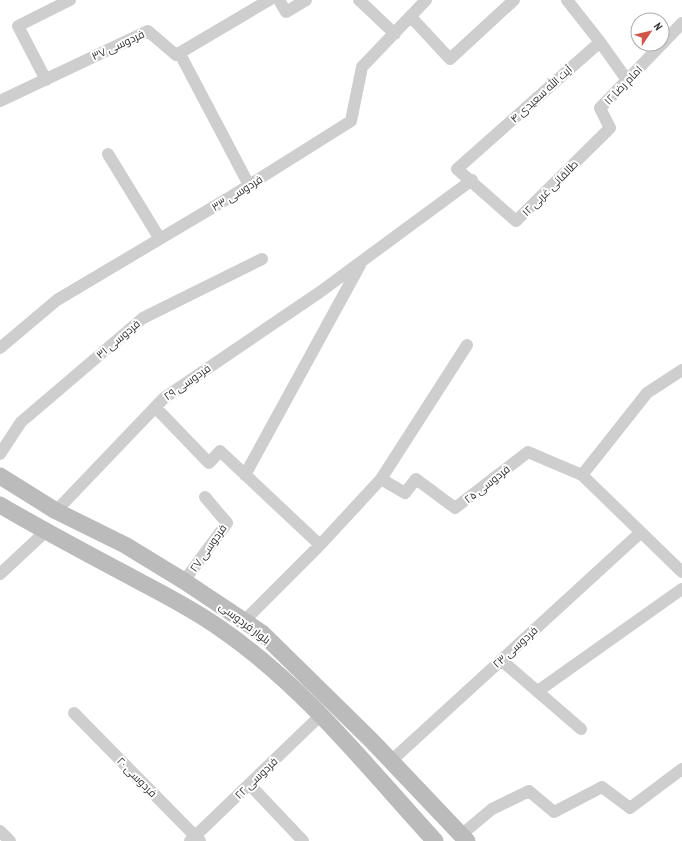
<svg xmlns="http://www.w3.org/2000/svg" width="682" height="841" font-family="'PT Sans Narrow',Cairo,sans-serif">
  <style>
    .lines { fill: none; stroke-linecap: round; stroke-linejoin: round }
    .street { stroke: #cecece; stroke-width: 12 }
    .secondary { stroke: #bbb; stroke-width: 17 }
    .labels { text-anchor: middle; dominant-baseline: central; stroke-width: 4; stroke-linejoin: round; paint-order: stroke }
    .street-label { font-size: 11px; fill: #313131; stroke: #fff }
  </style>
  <rect width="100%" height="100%" fill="#fff"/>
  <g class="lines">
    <path class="street" d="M279,0L286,12L306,0
      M359,0L395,34
      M567,0L600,42L457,169L516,221L610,128L600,108L662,44
      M411,17L450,59L514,0
      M600,42L627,80
      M662,44L682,23
      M180,54L249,185
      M46,80L18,26L70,0
      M0,101L148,31L176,55L269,0
      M108,154L160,239
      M0,348L57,300L227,199L351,121L362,67L426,0
      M155,407L209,463L220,451L320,545
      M0,454L21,422L143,318L262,259
      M245,475L360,265
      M582,475L682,572
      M381,479L467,345
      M56,511L164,398L320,292L472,180
      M0,574L45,532
      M184,581L227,523L205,497
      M245,620L320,545L381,479L405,493L416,479L455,508L528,452L582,475L647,393L682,370
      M501,660L581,729
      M538,691L682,589
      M74,713L200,841
      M391,761L640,533
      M249,784L303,841
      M0,831L10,841
      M461,835L492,809L529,791L554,812L602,787L630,808L682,769
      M190,841L321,715"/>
    <path class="secondary" d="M0,476L56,511L125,545L184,581L262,633L372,741L467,841
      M0,505C44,531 88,554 133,578C163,594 193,609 221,629C304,686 368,768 435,841"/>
  </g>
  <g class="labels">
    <g class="street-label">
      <text transform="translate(118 45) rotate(-25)">فردوسی ۳۷</text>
      <text transform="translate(623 85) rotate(-46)">امام رضا ۱۲</text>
      <text transform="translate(541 94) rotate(-42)">آیت الله سعیدی ۴</text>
      <text transform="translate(550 188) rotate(-45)">طالقانی غربی ۱۲</text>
      <text transform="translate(237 193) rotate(-32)">فردوسی ۳۳</text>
      <text transform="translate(118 339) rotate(-40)">فردوسی ۳۱</text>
      <text transform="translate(187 382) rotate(-35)">فردوسی ۲۹</text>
      <text transform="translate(487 484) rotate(-38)">فردوسی ۲۵</text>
      <text transform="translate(208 548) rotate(-55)">فردوسی ۲۷</text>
      <text transform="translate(245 623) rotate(37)">بلوار فردوسی</text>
      <text transform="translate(515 647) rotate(-42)">فردوسی ۲۳</text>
      <text transform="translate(137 777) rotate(45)">فردوسی ۲۰</text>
      <text transform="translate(256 778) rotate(-44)">فردوسی ۲۲</text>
    </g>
  </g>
  <g transform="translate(650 32) rotate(55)"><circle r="19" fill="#ffffff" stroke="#adadad"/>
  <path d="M0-3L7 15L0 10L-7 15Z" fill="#d35548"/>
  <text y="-6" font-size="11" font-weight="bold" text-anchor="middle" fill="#313131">N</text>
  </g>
</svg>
